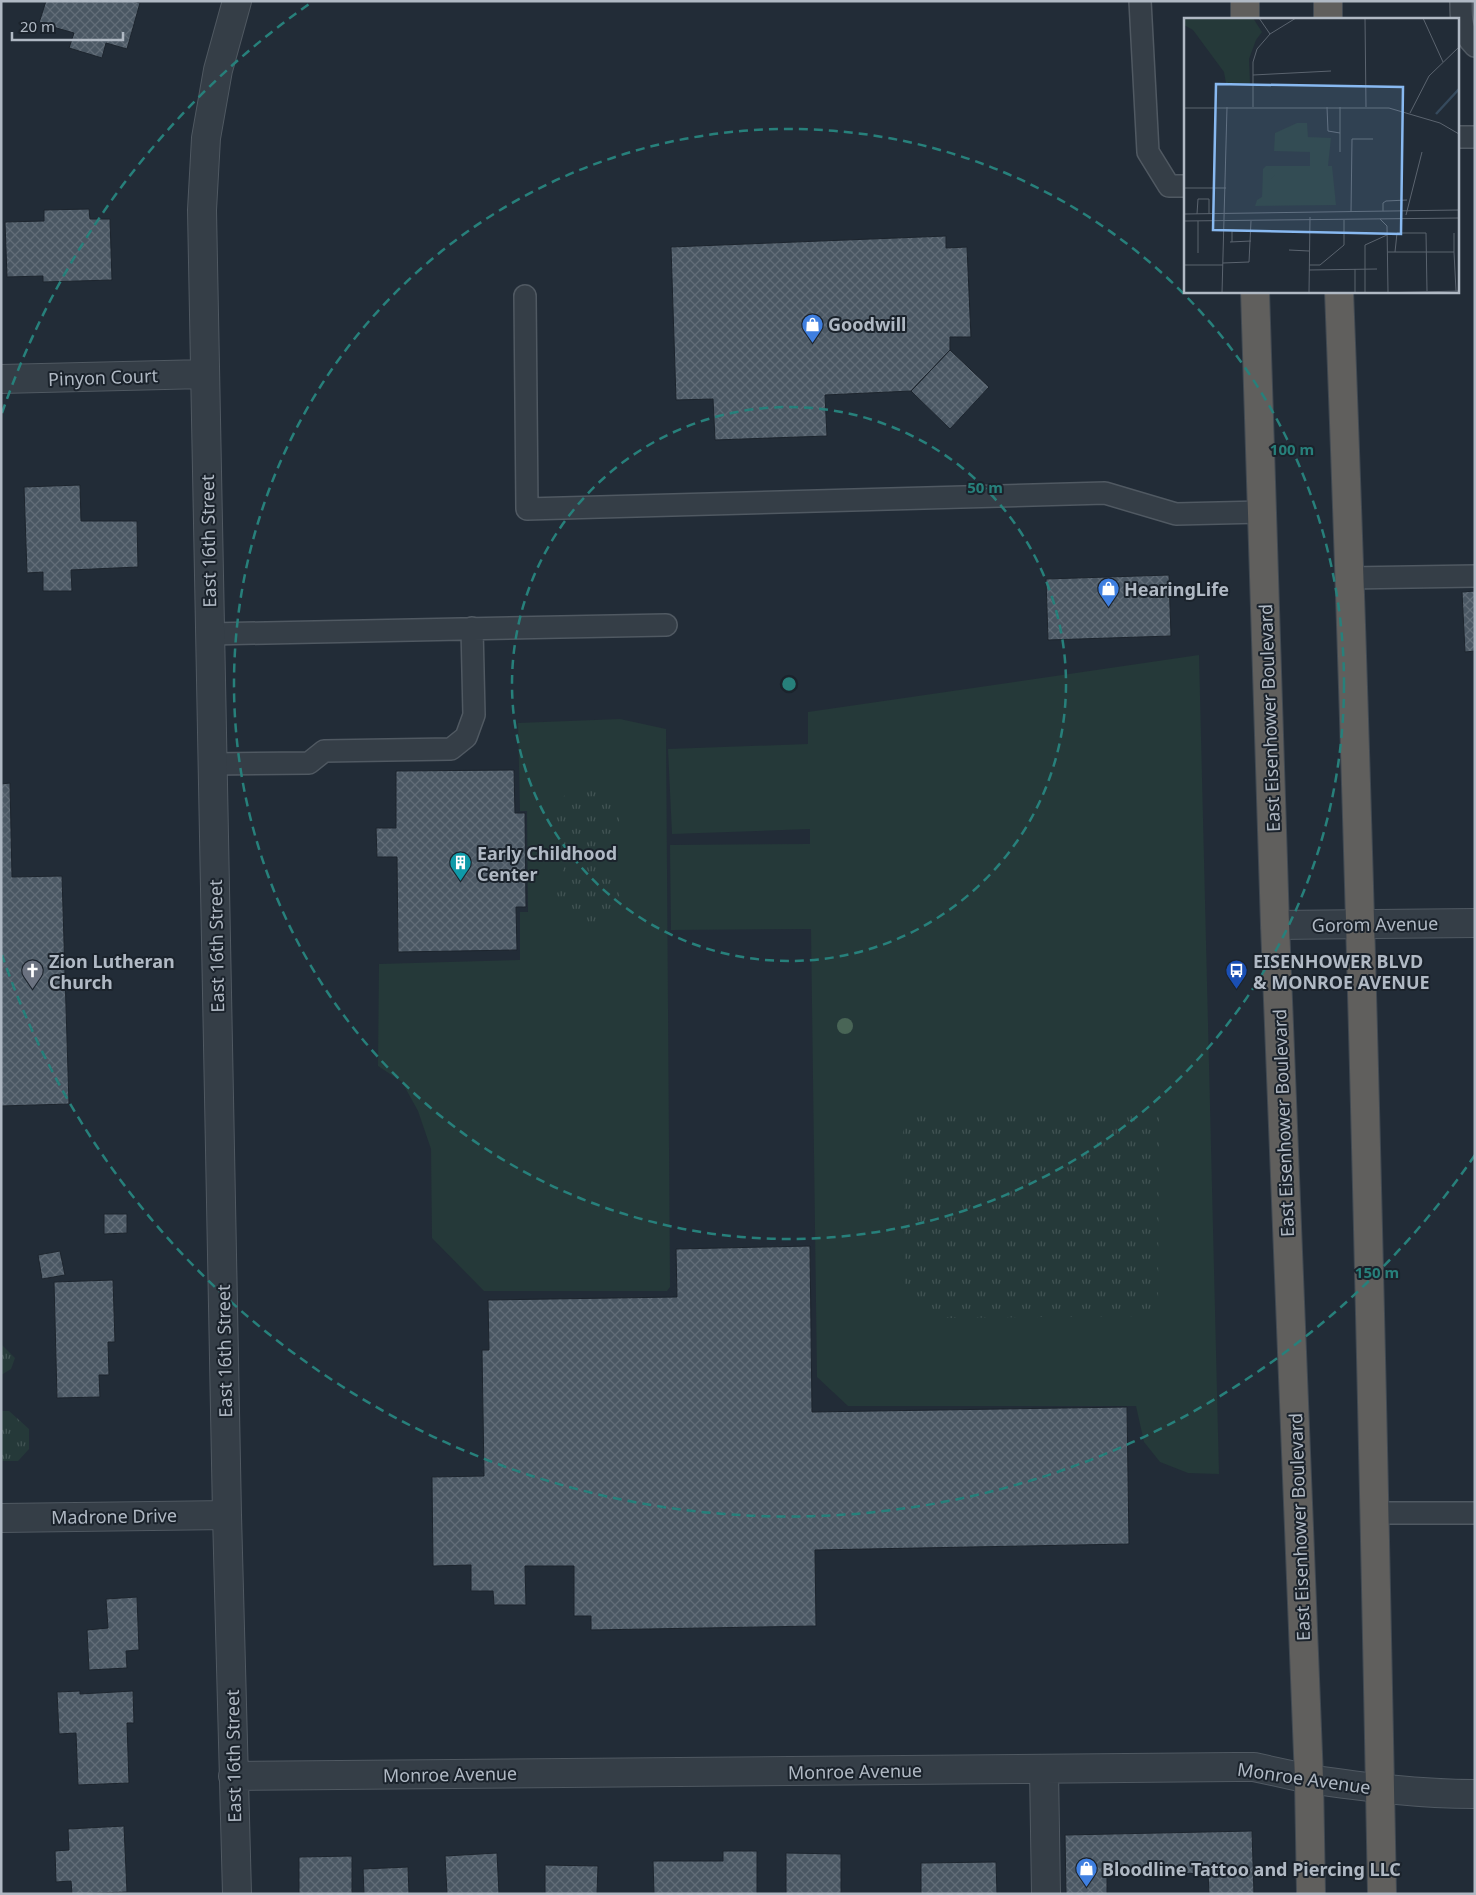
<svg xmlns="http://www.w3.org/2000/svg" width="1476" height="1895" font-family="'Noto Sans',sans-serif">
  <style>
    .green { fill: #253939 }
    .park { fill: url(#park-tufts) }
    .building { fill: url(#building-cross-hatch); stroke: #1d252e }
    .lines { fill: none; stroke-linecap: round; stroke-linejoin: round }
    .service-casing { stroke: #505962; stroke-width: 24 }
    .minor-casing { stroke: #505962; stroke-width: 30 }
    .tertiary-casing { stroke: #505962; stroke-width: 30 }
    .trunk-casing { stroke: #404952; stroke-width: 30 }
    .service { stroke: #353e47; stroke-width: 21 }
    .minor { stroke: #353e47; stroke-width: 28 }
    .tertiary { stroke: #353e47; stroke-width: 28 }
    .trunk { stroke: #605f5d; stroke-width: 28 }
    .tree { fill: #496556 }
    .ring { fill: none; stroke: #27807b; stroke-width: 2.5; stroke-dasharray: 9 6 }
    .labels { text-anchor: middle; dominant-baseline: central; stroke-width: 4; stroke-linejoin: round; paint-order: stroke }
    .poi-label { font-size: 18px; font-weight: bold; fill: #b0b9c4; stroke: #1b232c; text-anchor: start }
    .street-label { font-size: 18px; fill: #b0b9c4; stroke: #1b232c }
    .inset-river { fill: none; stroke: #364a5d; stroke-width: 2.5 }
    .inset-road { fill: none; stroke: #5b646f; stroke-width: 1 }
    .view { fill: #88b9f1; fill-opacity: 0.15; stroke: #88b9f1; stroke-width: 2.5 }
    .inset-edge { fill: none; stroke: #b0b9c4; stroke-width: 2.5 }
    .centre { fill: #27807b; stroke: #1b232c; stroke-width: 2.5 }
    .ring-label { font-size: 15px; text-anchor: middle; font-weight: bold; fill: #27807b; stroke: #1b232c; stroke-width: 4; stroke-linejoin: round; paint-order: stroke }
  </style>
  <defs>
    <pattern id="park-tufts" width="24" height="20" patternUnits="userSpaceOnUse" patternTransform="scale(1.25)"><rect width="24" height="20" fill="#253939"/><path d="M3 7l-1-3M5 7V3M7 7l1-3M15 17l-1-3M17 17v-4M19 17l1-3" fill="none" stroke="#425454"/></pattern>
    <pattern id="building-cross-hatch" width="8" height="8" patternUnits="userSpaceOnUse" patternTransform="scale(1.25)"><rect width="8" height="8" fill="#4a5763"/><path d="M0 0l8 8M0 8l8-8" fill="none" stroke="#626d78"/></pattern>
  </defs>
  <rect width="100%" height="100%" fill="#222c37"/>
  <path class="green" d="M1199,655L1219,1474L1188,1473L1160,1462L1144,1442L1136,1406H848L817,1377L811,929L671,930L670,845L810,844V829L672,834L668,749L808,744V712Z
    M620,719L666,729L670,1287L667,1291H484L432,1238L431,1149L418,1111L402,1082L378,1066L379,964L520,960V912H528L527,811H520L518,723Z"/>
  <path class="park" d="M589,784C613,789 625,806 617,831C614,840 610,847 610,856C610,867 617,875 619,885C624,904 607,924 587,923C579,923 570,918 564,911C547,890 567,876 566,854C566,844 558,835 556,826C550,802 569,788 589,784Z
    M1159,1113L1158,1316L947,1318C924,1315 912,1308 905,1284L903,1115Z
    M1,1344L15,1358L11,1369L1,1375Z
    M1,1411H9L29,1429V1449L18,1461H1Z"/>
  <path class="building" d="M46,1H133L140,3L127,49L106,43L102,58L69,48L74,33L39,23Z
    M89,209L90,219H110L112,280L43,282V276L7,277L5,222L44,221V210Z
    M946,236V248L967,247L971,337H950V350L911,391L825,395L827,436L715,440L713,399L676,400L671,247Z
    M950,350L989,387L950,429L911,391Z
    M80,485L81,521H137L138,567L71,570L72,591H43V572L27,573L24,487Z
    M1169,575L1171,636L1048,640L1046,579Z
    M1475,591V651L1465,652L1462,592Z
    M514,770L515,813H525L526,907H516L517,950L398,952L397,857H377L376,828H396V771Z
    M10,783L12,877L62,876L69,1104L1,1106V784Z
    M104,1214H127V1233L104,1234Z
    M810,1246L812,1412L1127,1407L1129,1544L815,1550L816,1626L591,1630V1616H574V1566H525L526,1605H494L493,1591H471V1565L433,1566L432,1477L484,1476L482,1350H489L488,1300L677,1297L676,1249Z
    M60,1251L65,1275L42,1279L38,1255Z
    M113,1280L115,1342H108L109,1375H99L100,1397L57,1398L54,1282Z
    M137,1597L139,1650L126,1651L127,1668L89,1670L87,1630L108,1628L106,1599Z
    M80,1691V1694L133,1691L134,1723H127L129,1783L78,1785L76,1733L59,1734L57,1692Z
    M124,1826L127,1892L72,1894L71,1881L56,1882L55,1851L69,1850L68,1829Z
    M1252,1831L1254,1894H1209L1208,1873L1107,1876V1894H1066L1065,1835Z
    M723,1851H757V1894H654L653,1861H723Z
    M497,1853L499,1894H447L445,1856Z
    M786,1853L841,1854V1894H786Z
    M352,1856V1894H299V1857Z
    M996,1862L997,1894H921V1863Z
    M545,1865L598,1866L597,1894H545Z
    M408,1867L409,1894H364L363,1869Z"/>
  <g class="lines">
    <defs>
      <path id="service" d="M1140,1L1148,152L1169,186H1185
        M1461,1C1461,21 1461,32 1475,46
        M1457,137H1475
        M525,296L527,509L1105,493L1176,514L1262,512
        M1349,578L1475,576
        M210,634L666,625
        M212,764L309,763L324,751L451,749L466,737L474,715L472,628
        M1374,1513H1475"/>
      <path id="minor" d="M1,379L205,374
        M1275,925L1475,923
        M1,1518L227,1515
        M1044,1769L1046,1894
        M233,1776L1236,1767H1254L1309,1779
        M237,1894L227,1515L202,210L206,138L218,70L237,1"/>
      <path id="tertiary" d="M1309,1779C1364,1787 1419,1794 1475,1794"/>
      <path id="trunk" d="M1245,1V19
        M1328,1V19
        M1255,291L1275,925L1309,1779L1311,1894
        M1339,291C1360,825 1372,1360 1382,1894"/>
    </defs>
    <use href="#service" class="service-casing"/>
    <use href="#minor" class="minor-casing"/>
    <use href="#tertiary" class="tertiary-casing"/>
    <use href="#trunk" class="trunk-casing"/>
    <use href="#service" class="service"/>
    <use href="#minor" class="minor"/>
    <use href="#tertiary" class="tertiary"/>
    <use href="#trunk" class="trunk"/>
  </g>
  <circle class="tree" cx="845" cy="1026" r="8"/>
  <g class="ring">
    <circle cx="789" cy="684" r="277"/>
    <circle cx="789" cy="684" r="555"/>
    <path d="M1475 1155A832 832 0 0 1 2 955M2 413A832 832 0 0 1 312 2"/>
  </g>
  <defs>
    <symbol id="shop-pin" viewBox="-11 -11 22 30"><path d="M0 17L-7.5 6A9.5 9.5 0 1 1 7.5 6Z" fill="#3f7fe0" stroke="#1b232c"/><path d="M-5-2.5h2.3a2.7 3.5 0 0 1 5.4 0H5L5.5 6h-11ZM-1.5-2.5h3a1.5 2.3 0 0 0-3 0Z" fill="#fff"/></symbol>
    <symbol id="building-pin" viewBox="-11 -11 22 30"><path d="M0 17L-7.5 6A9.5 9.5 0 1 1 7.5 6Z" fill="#0f9aa8" stroke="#1b232c"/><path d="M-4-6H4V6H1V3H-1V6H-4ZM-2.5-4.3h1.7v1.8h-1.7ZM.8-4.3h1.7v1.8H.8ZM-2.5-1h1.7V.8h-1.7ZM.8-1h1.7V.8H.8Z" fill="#fff"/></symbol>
    <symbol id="church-pin" viewBox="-11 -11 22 30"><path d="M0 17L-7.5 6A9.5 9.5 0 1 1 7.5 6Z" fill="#6b7280" stroke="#1b232c"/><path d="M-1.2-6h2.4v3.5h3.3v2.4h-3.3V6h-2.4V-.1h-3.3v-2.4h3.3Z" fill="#fff"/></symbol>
    <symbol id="bus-pin" viewBox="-11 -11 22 30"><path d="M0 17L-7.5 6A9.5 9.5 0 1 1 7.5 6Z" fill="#1a4fb4" stroke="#1b232c"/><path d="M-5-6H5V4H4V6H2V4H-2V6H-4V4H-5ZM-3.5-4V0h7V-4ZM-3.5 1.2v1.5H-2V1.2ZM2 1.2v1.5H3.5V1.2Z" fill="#fff"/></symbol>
  </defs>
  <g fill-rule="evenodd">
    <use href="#shop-pin" x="800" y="312" width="25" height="34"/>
    <use href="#shop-pin" x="1096" y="576" width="25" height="34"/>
    <use href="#building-pin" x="448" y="850" width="25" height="34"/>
    <use href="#church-pin" x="20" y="958" width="25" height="34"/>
    <use href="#bus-pin" x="1224" y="958" width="25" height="34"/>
    <use href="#shop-pin" x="1074" y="1856" width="25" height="34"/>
  </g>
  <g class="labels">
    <g class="poi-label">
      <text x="828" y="324">Goodwill</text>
      <text x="1124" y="589">HearingLife</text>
      <text x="477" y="853">Early Childhood<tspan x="477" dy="21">Center</tspan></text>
      <text x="49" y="961">Zion Lutheran<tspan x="49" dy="21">Church</tspan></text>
      <text x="1253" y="961">EISENHOWER BLVD<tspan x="1253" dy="21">&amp; MONROE AVENUE</tspan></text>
      <text x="1102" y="1869">Bloodline Tattoo and Piercing LLC</text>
    </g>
    <g class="street-label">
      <text transform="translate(103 377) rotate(-2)">Pinyon Court</text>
      <text transform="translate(208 541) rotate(-91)">East 16th Street</text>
      <text transform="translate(1269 718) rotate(-92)">East Eisenhower Boulevard</text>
      <text transform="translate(1375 924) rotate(-1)">Gorom Avenue</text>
      <text transform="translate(216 946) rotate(-91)">East 16th Street</text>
      <text transform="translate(1283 1123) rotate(-92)">East Eisenhower Boulevard</text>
      <text transform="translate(224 1351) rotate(-91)">East 16th Street</text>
      <text transform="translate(114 1516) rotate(-1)">Madrone Drive</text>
      <text transform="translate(1299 1527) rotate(-92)">East Eisenhower Boulevard</text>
      <text transform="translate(233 1756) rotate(-91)">East 16th Street</text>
      <text transform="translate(855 1771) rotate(-1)">Monroe Avenue</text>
      <text transform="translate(450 1774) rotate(-1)">Monroe Avenue</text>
      <text transform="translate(1304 1778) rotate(8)">Monroe Avenue</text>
    </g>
  </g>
  <g transform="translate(1184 18)">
    <rect width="275" height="275" fill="#222c37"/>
    <path d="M113,105H123L124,119L147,120L144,148H148L152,187L71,188L73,182L78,179L79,151L82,148H126V134L90,133L91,115Z" fill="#253939"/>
    <path d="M0,0H69L78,14L72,22L65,41L66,66L42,65L40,54L9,12L0,7ZM91,157H107V182H87V161Z" fill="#253939"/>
    <path class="inset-river" d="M252,96L275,71"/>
    <path class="inset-road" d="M75,0L86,16M181,0L182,89M239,0L259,44M69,57L147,53M69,89V44L73,31L86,16L112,0M143,89L144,113L156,115M156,89V134M0,90H205L256,105L275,116M226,95L245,58L275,29M0,170H42M199,193V185L202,183L223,182M167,194L168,121H189M0,196L275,192M13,196L14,181H25V196M222,197L238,134M196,201L203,208L204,274M0,203L275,200M46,224L67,223M48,224V213H67M105,232L125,233M204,234H270V215M211,234L213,215H242L243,273M270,234L272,273M14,235V203M39,245L65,244L67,203M0,247H39M125,247H136L160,227V202M171,251V275M125,252L193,251M38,275L43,89M125,275L126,199M181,275V227L203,217M194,275L275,273"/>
    <path class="view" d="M32,66L219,69L217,216L29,212Z"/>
    <rect width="275" height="275" class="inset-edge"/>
  </g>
  <circle cx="789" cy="684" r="8" class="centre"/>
  <g class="ring-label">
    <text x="1292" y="455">100 m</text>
    <text x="985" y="493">50 m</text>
    <text x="1377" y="1278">150 m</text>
  </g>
  <rect width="1476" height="1895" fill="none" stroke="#b0b9c4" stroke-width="5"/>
  <path d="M12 32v8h111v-8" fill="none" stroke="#b0b9c4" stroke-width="2.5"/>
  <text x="20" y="32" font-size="15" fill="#b0b9c4" stroke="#1b232c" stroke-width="4" paint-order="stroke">20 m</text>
</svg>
